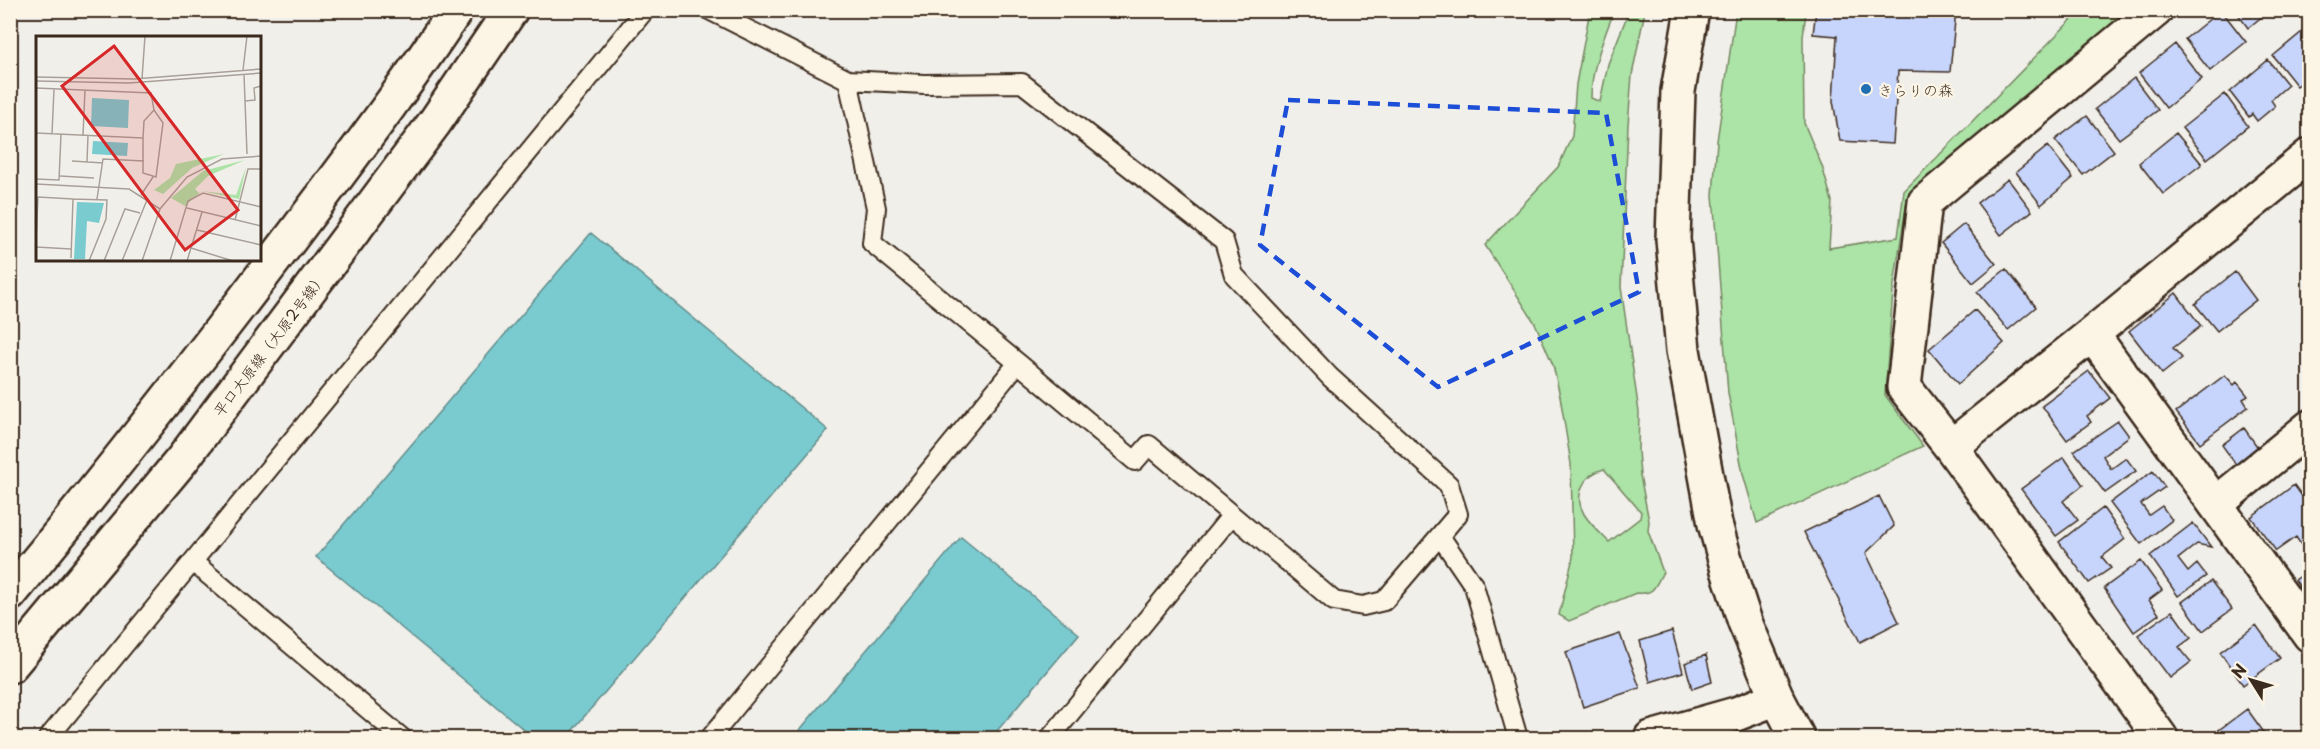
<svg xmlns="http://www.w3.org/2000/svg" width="2320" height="749" font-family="'Playpen Sans','Klee One',sans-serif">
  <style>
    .green { fill: #ace3a6; stroke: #748662; stroke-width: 1.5; fill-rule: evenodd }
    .water { fill: #7acbd0; stroke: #618b89; stroke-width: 1.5 }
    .building { fill: #c7d5fc; stroke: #3b2a1e; stroke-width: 1.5 }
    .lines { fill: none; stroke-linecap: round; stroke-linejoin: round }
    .lane-casing { stroke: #3b2a1e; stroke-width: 22 }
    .street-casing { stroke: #3b2a1e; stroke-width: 38 }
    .secondary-casing { stroke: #3b2a1e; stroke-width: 38 }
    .lane { stroke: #fcf5e5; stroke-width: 18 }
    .street { stroke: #fcf5e5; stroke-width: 33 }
    .secondary { stroke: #fcf5e5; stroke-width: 33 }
    .marked { fill: none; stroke: #1d4ed8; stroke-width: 4.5; stroke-dasharray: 12 8; stroke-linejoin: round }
    .poi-dot { fill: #1f6fb2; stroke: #fcf5e5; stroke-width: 2 }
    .labels { text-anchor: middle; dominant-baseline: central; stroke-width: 4.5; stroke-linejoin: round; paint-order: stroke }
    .poi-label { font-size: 15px; fill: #3b2a1e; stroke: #fcf5e5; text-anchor: start }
    .street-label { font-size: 15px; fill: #3b2a1e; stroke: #fcf5e5 }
    .inset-road { fill: none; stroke: #a8a098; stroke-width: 1.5 }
    .view { fill: #d62828; fill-opacity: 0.15; stroke: #d62828; stroke-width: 3 }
    .inset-edge { fill: none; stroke: #3b2a1e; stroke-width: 3 }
  </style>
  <rect width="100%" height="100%" fill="#f1efea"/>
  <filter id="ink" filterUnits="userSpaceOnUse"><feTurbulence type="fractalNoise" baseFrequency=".0167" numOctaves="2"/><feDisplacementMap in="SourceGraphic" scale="12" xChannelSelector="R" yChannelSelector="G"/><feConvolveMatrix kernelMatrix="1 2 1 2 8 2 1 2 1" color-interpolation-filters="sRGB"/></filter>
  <g filter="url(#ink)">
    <path class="green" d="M1590,10L1614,11C1604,38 1591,68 1591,98L1600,102L1608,64L1629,11H1645L1632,75L1628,125L1621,287L1639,412L1638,451L1640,475L1649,521L1648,531L1663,572C1655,586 1655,595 1636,593L1569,621L1559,615L1573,557L1571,464L1560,396L1553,365L1535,323L1485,245L1558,167L1572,136L1576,84ZM1604,469L1641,512L1640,518L1609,542C1601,534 1590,524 1584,514C1573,495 1584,474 1604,469Z
      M1736,11H1806L1803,37L1804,123L1822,166L1832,201L1829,248L1898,237L1904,191L2080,11H2130L1908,194L1893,291L1885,395L1923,446L1757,523L1743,474L1728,393L1713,195L1717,141Z"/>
    <path class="water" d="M591,233L828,430L566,738H534L316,557Z
      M961,537L1079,634L991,738H793Z"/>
    <path class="building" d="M1816,10H1956L1950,72L1898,71L1893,144L1840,141L1833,101L1837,36L1813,34Z
      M2221,10L2246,42L2210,71L2185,39Z
      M2235,10H2270L2248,28Z
      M2308,27L2310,76L2297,86L2273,56Z
      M2175,44L2202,79L2166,108L2139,73Z
      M2268,60L2288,85L2271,100L2275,106L2257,121L2252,114L2249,117L2230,92Z
      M2134,78L2158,110L2119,139L2095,109Z
      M2225,94L2248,126L2207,159L2182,128Z
      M2087,116L2114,151L2083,175L2055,140Z
      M2176,133L2202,164L2163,194L2139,163Z
      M2048,146L2073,178L2041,205L2016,172Z
      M2008,179L2032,211L2001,235L1977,203Z
      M1964,224L1996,264L1973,283L1941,243Z
      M2006,269L2036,307L2008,330L1977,292Z
      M2235,272L2256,300L2217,331L2195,304Z
      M2176,293L2201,326L2173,348L2182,358L2162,374L2129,331Z
      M1975,310L2004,343L1958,384L1929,349Z
      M2089,371L2110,398L2087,416L2091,422L2067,440L2042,406Z
      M2225,375L2234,385L2237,382L2248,396L2243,399L2248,407L2200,443L2176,412Z
      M2118,421L2129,436L2103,456L2111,469L2126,458L2136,471L2105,493L2074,451Z
      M2244,428L2259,449L2237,466L2222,445Z
      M2064,457L2083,485L2063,501L2078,520L2056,536L2021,489Z
      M2153,471L2165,487L2141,504L2149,515L2162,506L2172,520L2141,544L2110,503Z
      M2294,485L2310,507V543L2303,548L2296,537L2276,551L2251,517Z
      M1879,496L1894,526L1866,553L1899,622L1860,642L1804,532Z
      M2103,508L2125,539L2102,557L2111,568L2089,583L2059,542Z
      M2193,523L2211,547L2197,544L2178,559L2188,572L2197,564L2206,576L2178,596L2150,556Z
      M2141,561L2162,590L2149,600L2159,614L2134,632L2104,588Z
      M2310,570V602L2295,580Z
      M2211,581L2232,609L2203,631L2182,602Z
      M2172,611L2191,638L2179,647L2191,662L2170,678L2138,635Z
      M2256,625L2280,658L2243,685L2220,652Z
      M1672,631L1683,672L1650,682L1640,641Z
      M1620,634L1640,688L1583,707L1566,652Z
      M1706,655L1712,682L1692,689L1685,663Z
      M2247,709L2268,738H2208Z"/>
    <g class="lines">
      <defs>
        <path id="lane" d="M709,10L848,80L876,208L872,243L1018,363L710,738
          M848,80L924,84L1022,83L1224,241L1234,275L1330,377L1449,485L1458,514L1384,601L1363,606L1334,601L1149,445L1135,461L1018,363
          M1440,536L1474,586L1518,738
          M193,562L402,738
          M48,738L645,10
          M1050,738L1232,515"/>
        <path id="street" d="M2156,10L1925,202L1904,387L1951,447L2161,738
          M2092,334L2310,635
          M1951,447L2092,334L2310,155
          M2216,504L2310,427
          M1651,738L1736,714L1777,698"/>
        <path id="secondary" d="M1692,10L1678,91L1673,239L1683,350L1715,524L1728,570L1745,622L1777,698L1798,738
          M10,594C107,477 200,358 291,238C347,163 404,89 456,10
          M10,666L182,460L232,393L435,122L511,10"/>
      </defs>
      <use href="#lane" class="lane-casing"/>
      <use href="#street" class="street-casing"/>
      <use href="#secondary" class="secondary-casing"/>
      <use href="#lane" class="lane"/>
      <use href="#street" class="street"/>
      <use href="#secondary" class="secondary"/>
    </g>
  </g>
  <path class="marked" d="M1288,100L1606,113L1639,292L1438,387L1260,245Z"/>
  <circle class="poi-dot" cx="1866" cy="89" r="6"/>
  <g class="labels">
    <g class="poi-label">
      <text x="1878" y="89">きらりの森</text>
    </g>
    <g class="street-label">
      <text transform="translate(269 344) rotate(-53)">平口大原線（大原2号線）</text>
    </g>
  </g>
  <g transform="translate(36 36)">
    <rect width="225" height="225" fill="#f1efea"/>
    <path d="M188,118L156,132L127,158L118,154L134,142L140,128ZM209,124L172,140L159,153L163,157L166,155L200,159L210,131L203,163L166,155L149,170L135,162L167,135Z" fill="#ace3a6"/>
    <path d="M56,62L93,64L92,92L55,90ZM57,105L92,107L91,120L56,118ZM41,166L68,167L63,187L51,185L49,223H38Z" fill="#7acbd0"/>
    <path class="inset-road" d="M207,34L211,0M208,38L211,118M0,41L98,43L225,33M106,43L109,0M0,45L93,47L225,37M0,52L115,57L118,74L108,85L107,102L0,97M209,65L219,64L218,52L225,50M16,98L18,53M47,99L49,54M107,102V137L120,141L127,87L118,74M36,125L67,127M51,126L52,99M24,140L58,142M0,143L23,144L25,98M0,148L93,153L124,173M105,159L117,141M61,163L67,123L108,125M151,172L225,190M199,184L212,133H225M161,194L225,209M0,205L2,161L37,163M0,211L35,213M155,212L197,225M35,222L37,163L71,164L70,183L53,225M68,225L89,173L104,177M86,225L111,164M106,225L124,173L151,141L186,123L225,120M134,225L152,165L167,157L225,171M151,225L166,176"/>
    <path class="view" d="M78,10L202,174L149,214L26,50Z"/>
    <rect width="225" height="225" class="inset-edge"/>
  </g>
  <rect width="2320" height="749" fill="none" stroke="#fcf5e5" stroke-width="36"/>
  <rect x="18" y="18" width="2284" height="713" fill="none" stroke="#3b2a1e" stroke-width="2" filter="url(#ink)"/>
  <g transform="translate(2251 680) rotate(307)" stroke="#fcf5e5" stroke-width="4.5" paint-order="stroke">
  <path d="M0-4.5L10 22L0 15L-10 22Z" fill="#3b2a1e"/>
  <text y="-9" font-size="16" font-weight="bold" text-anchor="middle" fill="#3b2a1e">N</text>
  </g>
</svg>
